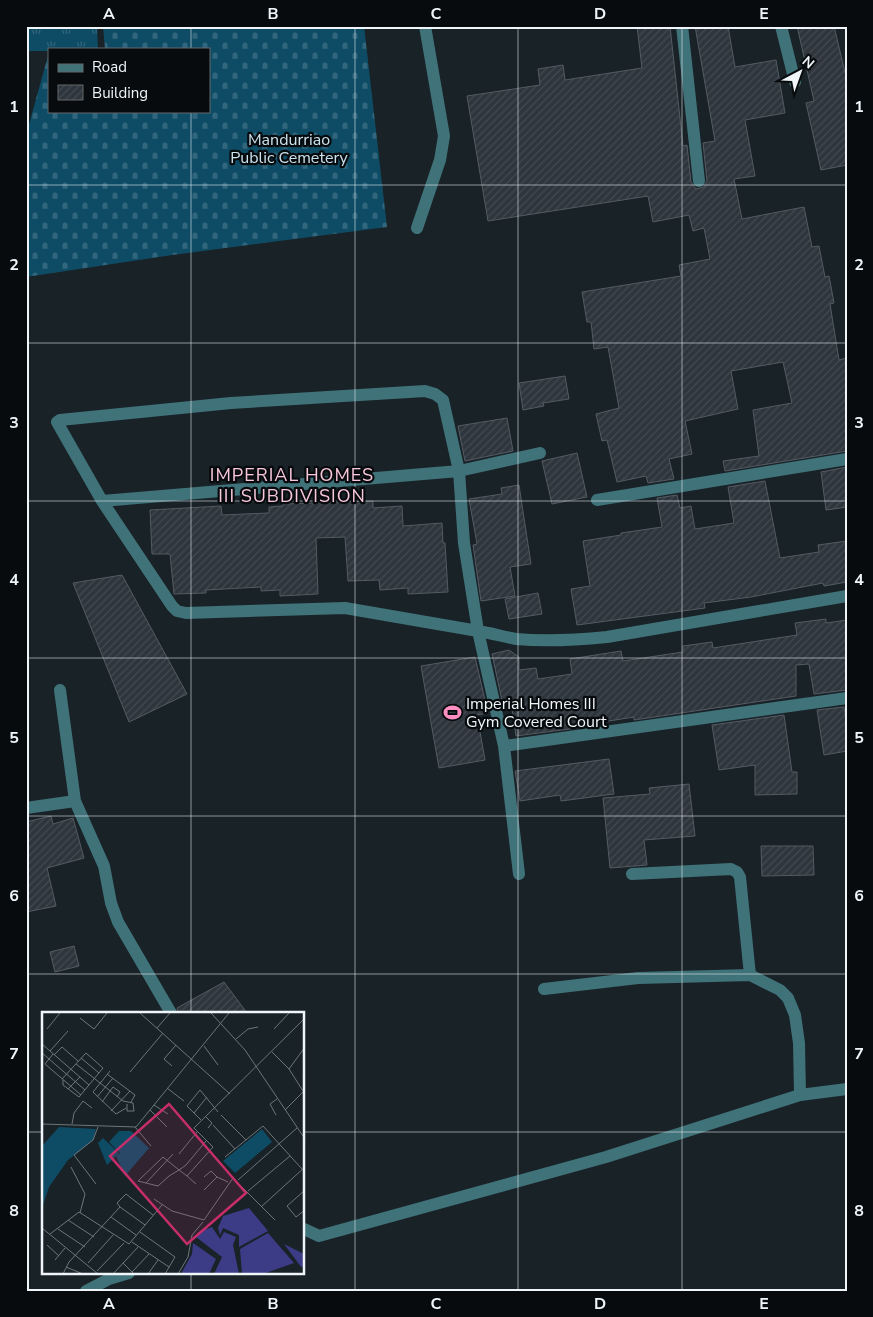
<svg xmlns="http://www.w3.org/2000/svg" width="873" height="1317" font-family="'Nunito Sans',sans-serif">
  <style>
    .grass { fill: url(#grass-tufts) }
    .cemetery { fill: url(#cemetery-stones) }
    .building { fill: url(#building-hatch); stroke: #545b63 }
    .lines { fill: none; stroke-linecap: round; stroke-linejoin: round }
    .minor { stroke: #407279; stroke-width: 12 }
    .grid { fill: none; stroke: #eff5f9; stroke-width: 1; stroke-opacity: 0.55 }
    .labels { text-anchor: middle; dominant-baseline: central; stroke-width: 4.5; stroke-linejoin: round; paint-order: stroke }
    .park-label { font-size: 16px; fill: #cbe2ef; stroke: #070b0d }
    .poi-label { font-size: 16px; fill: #eff5f9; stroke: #070b0d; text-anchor: start }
    .neighbourhood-label { font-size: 18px; letter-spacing: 1px; fill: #f8c7db; stroke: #070b0d }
    .inset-road { fill: none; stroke: #6e767b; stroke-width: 1 }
    .view { fill: #c62e6b; fill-opacity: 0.15; stroke: #c62e6b; stroke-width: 2.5 }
    .inset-edge { fill: none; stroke: #eff5f9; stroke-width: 2.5 }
    .neatline { fill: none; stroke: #eff5f9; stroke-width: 2 }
    .grid-label { font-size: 16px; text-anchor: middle; font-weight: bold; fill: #eff5f9 }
  </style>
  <defs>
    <pattern id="grass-tufts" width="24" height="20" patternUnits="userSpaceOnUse" patternTransform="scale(1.25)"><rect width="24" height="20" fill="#0e4c66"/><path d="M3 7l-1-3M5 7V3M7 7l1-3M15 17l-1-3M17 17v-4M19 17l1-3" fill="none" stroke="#31667d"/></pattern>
    <pattern id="cemetery-stones" width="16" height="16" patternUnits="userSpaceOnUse" patternTransform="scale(1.25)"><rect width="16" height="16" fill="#0e4c66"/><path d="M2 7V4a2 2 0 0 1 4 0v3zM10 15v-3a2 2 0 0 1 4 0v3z" fill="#31667d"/></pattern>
    <pattern id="building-hatch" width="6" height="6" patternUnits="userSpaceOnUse" patternTransform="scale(1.25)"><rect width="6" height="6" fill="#2f353d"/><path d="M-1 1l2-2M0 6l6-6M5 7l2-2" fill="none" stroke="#434950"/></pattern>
  </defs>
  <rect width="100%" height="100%" fill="#182227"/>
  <path class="grass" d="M26,26H97L98,49H49V51H26Z"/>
  <path class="cemetery" d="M103,26H364L387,227L172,255L26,277V135L48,56L49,111H209V49H105Z"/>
  <path class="building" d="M637,26H670L683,146L687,145L691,182L696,189L704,187L707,181L703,143L715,141L695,26H728L735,67L776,60L785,113L745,120L755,176L734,179L742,219L804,207L812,247L819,246L825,277L829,276L834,303L830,304L839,360L847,358V451L725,471L723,461L759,456L753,410L792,403L783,362L731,371L738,409L685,421L692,454L669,459L674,479L648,483L646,476L617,482L607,440L602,441L596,414L619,408L608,347L594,349L591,322H587L582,292L681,276L679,265L710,259L704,228L693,231L689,215L653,222L648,196L488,221L467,96L540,85L538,69L563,65L565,80L642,68Z
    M797,26H834L847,81V165L821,170L806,103L814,101Z
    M565,376L569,399L543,403L544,406L523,410L519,383Z
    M507,418L513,451L465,461L458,426Z
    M577,453L587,497L552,504L542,461Z
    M847,467V507L826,510L821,472Z
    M765,481L780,558L819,552L818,545L847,541V582L824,586L823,583L751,597L704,603L705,608L577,625L571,589L590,586L583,541L621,535V533L662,527L657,498L677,495L680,508L691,506L695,529L734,523L728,487Z
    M519,485L531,564L510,567L515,596L481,601L473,545L477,544L469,499L502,494L501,488Z
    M373,501V508L402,506L403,526L442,523L443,543H445L448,592L408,594V588L380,590L379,580L348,581L345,537L316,538L318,594L280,596V590L261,591V587L206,590V593L174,594L170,554H152L150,510L221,506L222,515L269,513V507L283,506V504Z
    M122,575L187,694L129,722L73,583Z
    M538,593L542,614L509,619L505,599Z
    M826,619V623L847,620V690L814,694L809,664L796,665V696L634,720V717L577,726V728L516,736L512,709L504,710L492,654L509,650L519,657V670L536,668L538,679L572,674L570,659L621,651L623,661L683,652V646L712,642L713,648L797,635L795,623Z
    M475,657L488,713L477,715L485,760L439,768L421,666Z
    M844,707L847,726V751L824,755L817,710Z
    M784,715L792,772H797V794L755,795V765L719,770L712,725Z
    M609,759L614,794L561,801L560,795L520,801L515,771Z
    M689,784L695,836L644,840L647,865L610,868L603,798L650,794L649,788Z
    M51,816L53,824L73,818L84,858L47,868L56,906L26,912V822Z
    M761,846H813L814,875L762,876Z
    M74,946L79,966L55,972L50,952Z
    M224,982L247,1013H179L177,1008Z"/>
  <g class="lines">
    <path class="minor" d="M682,26L699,181
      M781,26L795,82
      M417,228L440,160L444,136L425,26
      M597,500L847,459
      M102,501L459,471L540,453
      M60,690L75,801L104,866L111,903L118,922L171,1013
      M504,746L847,698
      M26,808L75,801
      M519,874L504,746L478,631L464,543L459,471L443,400L435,394L425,391L231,403L60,420L57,422L102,501L172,606L177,611L186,613L345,608L478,631C491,633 504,637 516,639C547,642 577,640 607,637L847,596
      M632,874L731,869L737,872L740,877L750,975
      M544,989L638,978L750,975L780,990L788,998L795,1015L799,1043L800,1095
      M304,1229L319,1236L606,1157L800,1095L847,1089
      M86,1291L109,1279L129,1273"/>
  </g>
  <path class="grid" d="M191,26V49M355,26V1291M518,26V1291M682,26V1291M191,111V1013M26,185H847M26,343H847M26,501H847M26,658H847M26,816H847M26,974H847M26,1132H44M304,1132H847M191,1273V1291"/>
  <defs>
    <symbol id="stadium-bare" viewBox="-9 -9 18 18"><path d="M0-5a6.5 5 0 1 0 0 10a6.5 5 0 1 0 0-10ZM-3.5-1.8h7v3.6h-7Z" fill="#fd8ec1" stroke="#070b0d" stroke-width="2.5" paint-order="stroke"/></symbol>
  </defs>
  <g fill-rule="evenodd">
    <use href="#stadium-bare" x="440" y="700" width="25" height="25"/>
  </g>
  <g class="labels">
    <g class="park-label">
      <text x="289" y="140">Mandurriao<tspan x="289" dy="18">Public Cemetery</tspan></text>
    </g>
    <g class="poi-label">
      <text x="466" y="704">Imperial Homes III<tspan x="466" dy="18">Gym Covered Court</tspan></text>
    </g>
    <g class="neighbourhood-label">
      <text x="292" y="475">IMPERIAL HOMES<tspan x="292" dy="21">III SUBDIVISION</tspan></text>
    </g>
  </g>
  <g transform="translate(42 1012)">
    <rect width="262" height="262" fill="#182227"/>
    <path d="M220,117L230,130L193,161L181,149ZM61,126L77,141L65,153L56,131Z" fill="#0e4c66"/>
    <path d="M17,115L54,117L51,128L26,148L7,175L0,196V134ZM77,119H89L107,136L83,164L74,144L78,141L67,130Z" fill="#0e4c66"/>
    <path d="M207,196L226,219L197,235V223L181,216L178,223L176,216L181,204ZM170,215L178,227L182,220L194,225L191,233L197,262H172L180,245L154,225L157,220ZM226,221L252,251L221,262H200L198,237ZM151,231L174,247L167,262H139L150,242ZM242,232L262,242V254L259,255Z" fill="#3c3b86"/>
    <path class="inset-road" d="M98,1L188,82M169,1L203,38L263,127M38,6L52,17L65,1M115,16L128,1M5,17L18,1M232,17L247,1M194,27L206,17L216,15M0,32L47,73M162,34L176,53M8,39L26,19M230,40L247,57M0,41L7,47L3,52L39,83M11,42L7,47L43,78M12,43L20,35L36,49M39,46L57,61M34,52L81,89L91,91L92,99H85V92M130,54L122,47L134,33M68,59L51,80L74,102L84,96M88,60L121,21M65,62L93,83L89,90M20,67L44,41L61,56L37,85L21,73V68M125,76L142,89M26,77L38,65M261,79L247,57L263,35M55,85L71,66M60,90L71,75L78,80L75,85M112,93L126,102M108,98L125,115M243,98L263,78M69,99L88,79M152,101L165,85M179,103L204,128M234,103L228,92L235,87M163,104L170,111L166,116M159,108L145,94L158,78L176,100M0,112L94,115L187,1M30,112L32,101L41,89L50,96M171,113L193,137M93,115L109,134M137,142L155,120M183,145L221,114L260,157M29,155L43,182L38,201M145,164L171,135L152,116L263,6M162,165L169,159L175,165M196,168L255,116M104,171L131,142M54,172L32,143L51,128L56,115M154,172L145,164L137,158L121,145L96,169L116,174L127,164L137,158L138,157L140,156L144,153L164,129M162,178L175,165L186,170M263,178L245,194L254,205L263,198M206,179L248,144M112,187L130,199L162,208L191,166L233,208M78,195L75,191L84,182L111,203M78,195L103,213M219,195L263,155M69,205L94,223M26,208L52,225M0,216L56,262M16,217L43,235M98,220L133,245L123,262M8,222L37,200L87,232L120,193M90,230L127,255M5,233L17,244M13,248L23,236M46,251L71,223M81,251L92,262M24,255L41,262M55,259L82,231M90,260L107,242M21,262L27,250L78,195M71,262L96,235M106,262L116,248M136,262L146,245L150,223L161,210"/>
    <path class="view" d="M127,92L204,181L145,232L68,144Z"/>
    <rect width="262" height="262" class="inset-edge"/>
  </g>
  <rect width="873" height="1317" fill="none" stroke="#070b0d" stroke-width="55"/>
  <rect x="48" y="48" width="162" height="65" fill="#070b0d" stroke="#64696b"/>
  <rect x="58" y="64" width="25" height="8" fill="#407279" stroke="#64696b"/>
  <text x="92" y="72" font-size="15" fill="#eff5f9">Road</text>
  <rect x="58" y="85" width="25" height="15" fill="url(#building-hatch)" stroke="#64696b"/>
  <text x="92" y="98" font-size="15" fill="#eff5f9">Building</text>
  <g transform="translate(800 72) rotate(41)" stroke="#070b0d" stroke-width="4" paint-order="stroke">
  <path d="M0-4L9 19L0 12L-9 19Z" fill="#eff5f9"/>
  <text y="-8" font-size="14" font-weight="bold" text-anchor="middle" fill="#eff5f9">N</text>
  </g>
  <rect x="28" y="28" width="818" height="1262" class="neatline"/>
  <g class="grid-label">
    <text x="109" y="19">A</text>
    <text x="273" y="19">B</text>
    <text x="436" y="19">C</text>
    <text x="600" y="19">D</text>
    <text x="764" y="19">E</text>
    <text x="14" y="112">1</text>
    <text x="859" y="112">1</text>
    <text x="14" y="270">2</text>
    <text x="859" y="270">2</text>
    <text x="14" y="428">3</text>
    <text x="859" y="428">3</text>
    <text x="14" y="585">4</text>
    <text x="859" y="585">4</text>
    <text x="14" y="743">5</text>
    <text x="859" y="743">5</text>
    <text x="14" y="901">6</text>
    <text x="859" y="901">6</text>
    <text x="14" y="1059">7</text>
    <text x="859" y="1059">7</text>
    <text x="14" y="1216">8</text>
    <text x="859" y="1216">8</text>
    <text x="109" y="1309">A</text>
    <text x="273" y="1309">B</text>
    <text x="436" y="1309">C</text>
    <text x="600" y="1309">D</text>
    <text x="764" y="1309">E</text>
  </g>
</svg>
